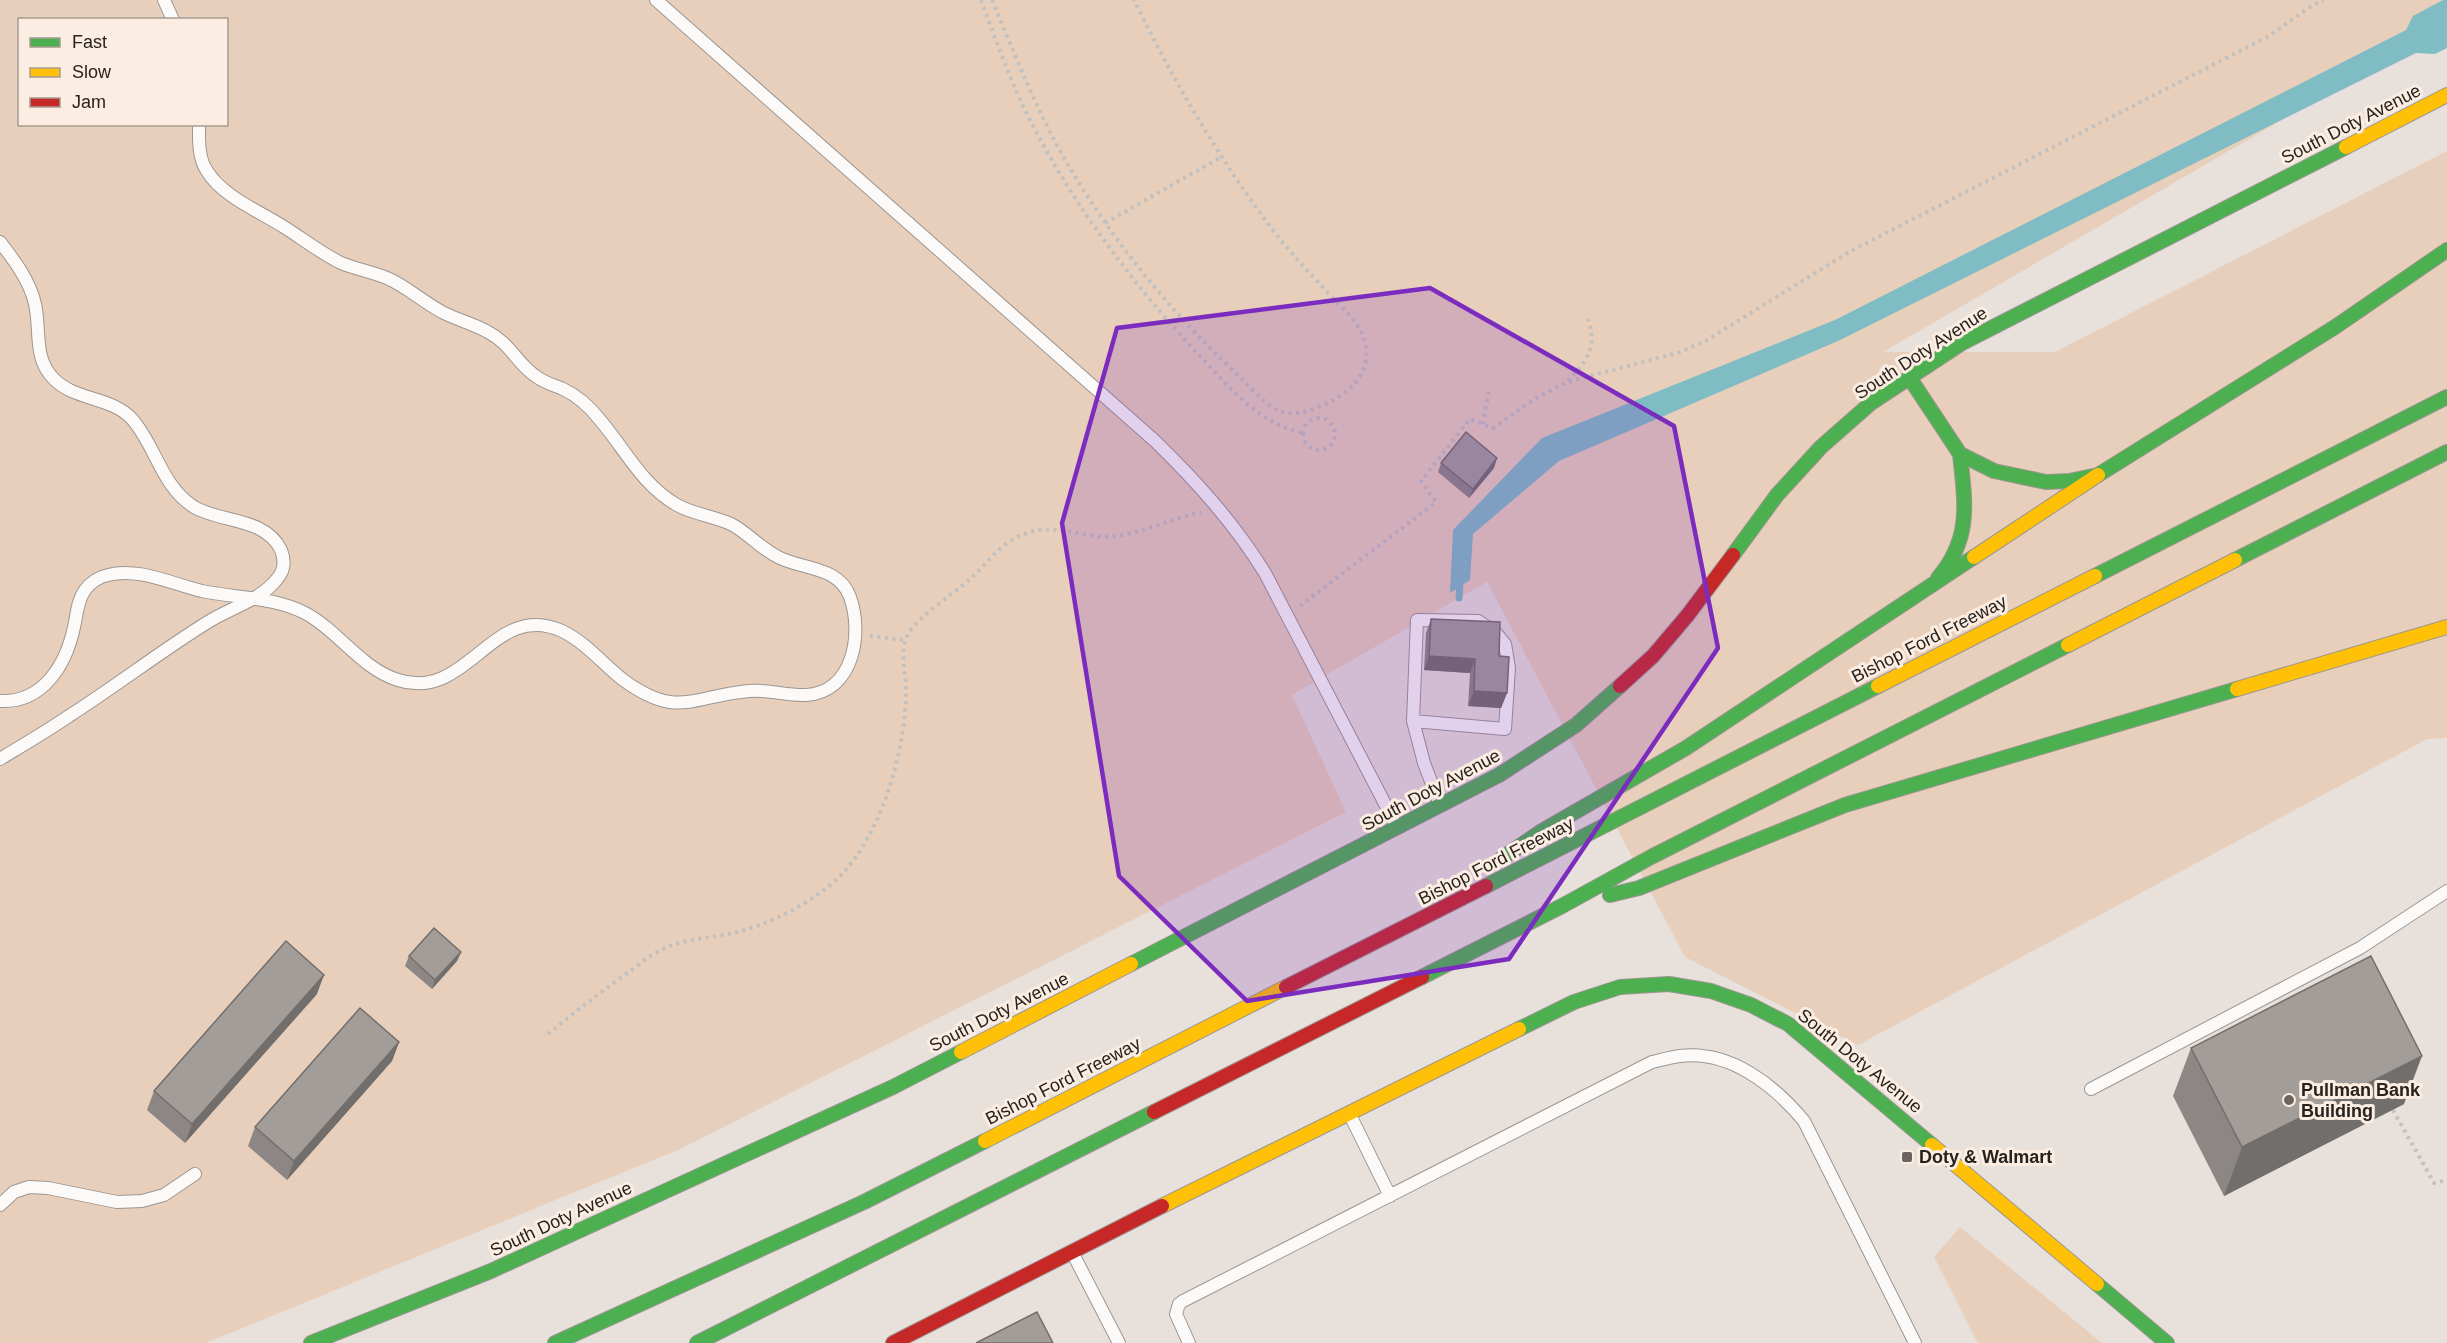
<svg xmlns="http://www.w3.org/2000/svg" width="2447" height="1343" font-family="Helvetica,sans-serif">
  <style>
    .green { fill: #e8cfbb; fill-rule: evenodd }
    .water { fill: #80bcc4 }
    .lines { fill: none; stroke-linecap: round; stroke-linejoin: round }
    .stream { stroke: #80bcc4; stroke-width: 7 }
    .lane-casing { stroke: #9c9691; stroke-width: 14 }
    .fast-casing { stroke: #9c9691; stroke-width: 16 }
    .slow-casing { stroke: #9c9691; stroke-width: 16 }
    .jam-casing { stroke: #9c9691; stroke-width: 16 }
    .path { stroke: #c2c0be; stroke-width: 4; stroke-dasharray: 3 4.5; stroke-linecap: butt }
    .lane { stroke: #fcfaf9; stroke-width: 12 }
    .fast { stroke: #4caf50; stroke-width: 14 }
    .slow { stroke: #ffc107; stroke-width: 14 }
    .jam { stroke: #c62828; stroke-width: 14 }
    .wall { fill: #8c8784 }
    .shaded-wall { fill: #726e6b }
    .building { fill: #a39d99; stroke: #726e6b; stroke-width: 1.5 }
    .marked { fill: #7b2cbf; fill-opacity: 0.2; stroke: #7b2cbf; stroke-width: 4.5; stroke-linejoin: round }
    .poi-dot { fill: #6b6460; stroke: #fbede1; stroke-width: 2 }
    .labels { text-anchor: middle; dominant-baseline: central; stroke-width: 6; stroke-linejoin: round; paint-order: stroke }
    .street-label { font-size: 18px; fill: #27221e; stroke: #fbede1 }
    .poi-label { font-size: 18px; font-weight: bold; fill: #27221e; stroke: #fbede1; text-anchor: start }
  </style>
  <rect width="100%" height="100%" fill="#e8e0da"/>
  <path class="green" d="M0,0H2447V24L1883,352H2055L2447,151V738L2427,739L1858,1045L1685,957L1487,582L1292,695L1346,812L680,1149L206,1343H0ZM20,20H226V124H20Z
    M1960,1227L2102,1343H1978L1934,1257Z"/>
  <path class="water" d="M2443,0H2447V48L2435,54L2416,53L1838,341L1559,461L1473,534L1470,580L1450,593L1453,530L1542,438L1835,320L2406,30L2413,16Z"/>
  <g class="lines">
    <path class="stream" d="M1459,598L1460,580"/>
    <defs>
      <path id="lane" d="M164,0L173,20
        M656,0L1155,441C1197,482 1234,523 1265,573L1396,825
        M0,242C14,260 30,281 35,304C41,330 33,357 53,378C74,401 111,396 132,419C156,446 161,486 194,507C221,523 265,517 281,550C285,560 285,570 277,579C261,600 230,608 208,622C161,651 116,686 69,716C47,731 23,745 0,759
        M0,701C43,703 66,665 74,627C77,615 77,601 85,590C90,583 99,577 108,575C139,567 172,584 202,591C236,598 274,597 305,613C339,631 360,668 398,680C468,703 493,599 562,631C585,642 602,663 622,679C677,720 692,696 749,691C768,689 787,696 806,695C854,692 863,633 850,597C839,566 803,570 778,557C760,548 748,533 731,524C713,516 693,514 677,505C641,484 625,449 600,420C590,407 578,396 563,389C554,385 545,383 537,377C517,364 511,344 488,332C474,324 458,320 444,313C424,303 408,287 387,278C372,272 356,269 341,263C321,253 303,239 284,227C259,211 223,197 207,171C198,158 199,140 199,124
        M1413,721L1505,729L1509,668L1505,644L1496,633L1478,621L1417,620L1413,721L1424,763L1440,805
        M2091,1089L2360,948L2447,891
        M1350,1115L1390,1196
        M0,1205L14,1192L29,1187L48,1188L117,1202L142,1201L164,1195L195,1174
        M1072,1252L1119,1343
        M1189,1343L1176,1314L1179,1304L1183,1301L1652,1062C1661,1060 1671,1057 1680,1056C1730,1050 1774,1085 1804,1121L1915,1343"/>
      <path id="fast" d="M1909,377L1960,454L1994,471L2046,482L2069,481L2098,475L2335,327L2447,250
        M1733,555L1777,495L1821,447L1871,403L1962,343L2346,147
        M2235,560L2447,452
        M2095,576L2447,397
        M1938,578C1972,538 1965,503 1960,454
        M1502,858L1542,831L1686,748L1974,557
        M1486,886L1878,686
        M1610,895L1639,888L1845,805L2237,689
        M1131,964L1499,775L1576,725L1620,686
        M1422,977L1562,906L1651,857L2068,645
        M1519,1029L1574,1002L1620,987L1669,984L1711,991L1751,1005L1788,1024L1932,1145
        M2097,1284L2167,1343
        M311,1343L491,1271L893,1087L961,1052
        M555,1343L864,1202L985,1141
        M697,1343L1154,1112"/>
      <path id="slow" d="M2346,147L2447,95
        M1974,557L2098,475
        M2068,645L2235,560
        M1878,686L2095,576
        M2237,689L2447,627
        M961,1052L1131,964
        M985,1141L1286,987
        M1932,1145L2097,1284
        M1162,1206L1519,1029"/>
      <path id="jam" d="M1620,686L1653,656L1687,616L1733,555
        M1286,987L1486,886
        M1154,1112L1422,977
        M893,1343L1162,1206"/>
    </defs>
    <use href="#lane" class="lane-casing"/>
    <use href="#fast" class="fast-casing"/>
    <use href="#slow" class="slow-casing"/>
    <use href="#jam" class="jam-casing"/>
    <path class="path" d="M981,0C995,37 1008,75 1025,110C1070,201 1131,282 1199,355C1230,388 1258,423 1303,433
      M992,0C1013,50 1033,101 1059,149C1106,233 1169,311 1239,376C1251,388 1264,404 1279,411C1300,420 1341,400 1355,383C1365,371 1370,355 1364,339C1358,321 1342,308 1329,294C1310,273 1290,253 1273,230C1220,161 1172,78 1134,0
      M1105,223L1223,156
      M1568,381C1587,360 1598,348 1588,319
      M1303 434a16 16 0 1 1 32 0a16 16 0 1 1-32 0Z
      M1483,424L1489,389
      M1300,606L1436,502L1421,481L1470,419L1493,428L1536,398L1567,382L1681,352L1707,340L1849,252L2271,35L2310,7L2323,0
      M870,636L905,640
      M548,1034C574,1013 599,993 626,974C638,965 651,954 665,948C685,939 707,938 729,934C765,927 813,903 840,876C882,834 906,749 906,690C906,674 900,655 906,639C911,621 955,593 970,579C988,563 1001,542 1024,534C1059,521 1083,540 1116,536C1145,532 1173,518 1201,512
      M2393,1110L2434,1183L2447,1180"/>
    <use href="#lane" class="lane"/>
    <use href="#fast" class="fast"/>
    <use href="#slow" class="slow"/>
    <use href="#jam" class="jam"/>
  </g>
  <path class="wall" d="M1441,463L1494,468L1469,498L1438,472Z
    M1431,619L1499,656L1507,693L1501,708L1468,706L1470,673L1424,670L1426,633Z
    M461,952L457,961L432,989L405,966L409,956Z
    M317,994L185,1143L147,1110L154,1091Z
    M399,1042L392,1061L287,1180L248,1146L255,1127Z
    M2191,1048L2404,1104L2224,1196L2173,1096Z"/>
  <path class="shaded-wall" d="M1497,458L1494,468L1469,498L1473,489Z
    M1429,656L1475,659L1470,673L1424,670Z
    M1474,691L1507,693L1501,708L1468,706Z
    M461,952L457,961L432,989L435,980Z
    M324,975L317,994L185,1143L192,1124Z
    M399,1042L392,1061L287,1180L294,1161Z
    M2422,1056L2404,1104L2224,1196L2242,1147Z"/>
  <path class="building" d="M1466,432L1497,458L1473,489L1441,463Z
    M1431,619L1500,622L1499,656L1509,657L1507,693L1474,691L1475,659L1429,656Z
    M434,928L461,952L435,980L409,956Z
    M286,941L324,975L192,1124L154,1091Z
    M2371,956L2422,1056L2242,1147L2191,1048Z
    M360,1008L399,1042L294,1161L255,1127Z
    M1037,1312L1053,1343H976Z"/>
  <path class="marked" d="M1430,288L1674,426L1718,648L1509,959L1247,1001L1119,876L1062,523L1117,328Z"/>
  <g class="poi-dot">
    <circle cx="2289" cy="1100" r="6"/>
    <rect x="1901" y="1151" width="12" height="12" rx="3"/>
  </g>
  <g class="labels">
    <g class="street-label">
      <text transform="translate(2351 124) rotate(-27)">South Doty Avenue</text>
      <text transform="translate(1921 353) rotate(-33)">South Doty Avenue</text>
      <text transform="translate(1929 639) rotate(-27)">Bishop Ford Freeway</text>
      <text transform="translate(1431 790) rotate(-28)">South Doty Avenue</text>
      <text transform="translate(1496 861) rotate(-27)">Bishop Ford Freeway</text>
      <text transform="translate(999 1012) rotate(-27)">South Doty Avenue</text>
      <text transform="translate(1860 1061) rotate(39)">South Doty Avenue</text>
      <text transform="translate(1063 1081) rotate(-27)">Bishop Ford Freeway</text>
      <text transform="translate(561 1219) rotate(-25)">South Doty Avenue</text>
    </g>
    <g class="poi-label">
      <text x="2301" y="1090">Pullman Bank<tspan x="2301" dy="21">Building</tspan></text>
      <text x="1919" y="1157">Doty &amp; Walmart</text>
    </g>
  </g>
  <rect x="18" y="18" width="210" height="108" fill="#fbede1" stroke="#a69c93" stroke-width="1.5"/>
  <rect x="30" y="38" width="30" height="9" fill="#4caf50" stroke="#a69c93" stroke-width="1.5"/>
  <text x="72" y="48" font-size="18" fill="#27221e">Fast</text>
  <rect x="30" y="68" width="30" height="9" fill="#ffc107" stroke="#a69c93" stroke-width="1.5"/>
  <text x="72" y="78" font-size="18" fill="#27221e">Slow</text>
  <rect x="30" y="98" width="30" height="9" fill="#c62828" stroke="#a69c93" stroke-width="1.5"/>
  <text x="72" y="108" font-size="18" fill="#27221e">Jam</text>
</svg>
